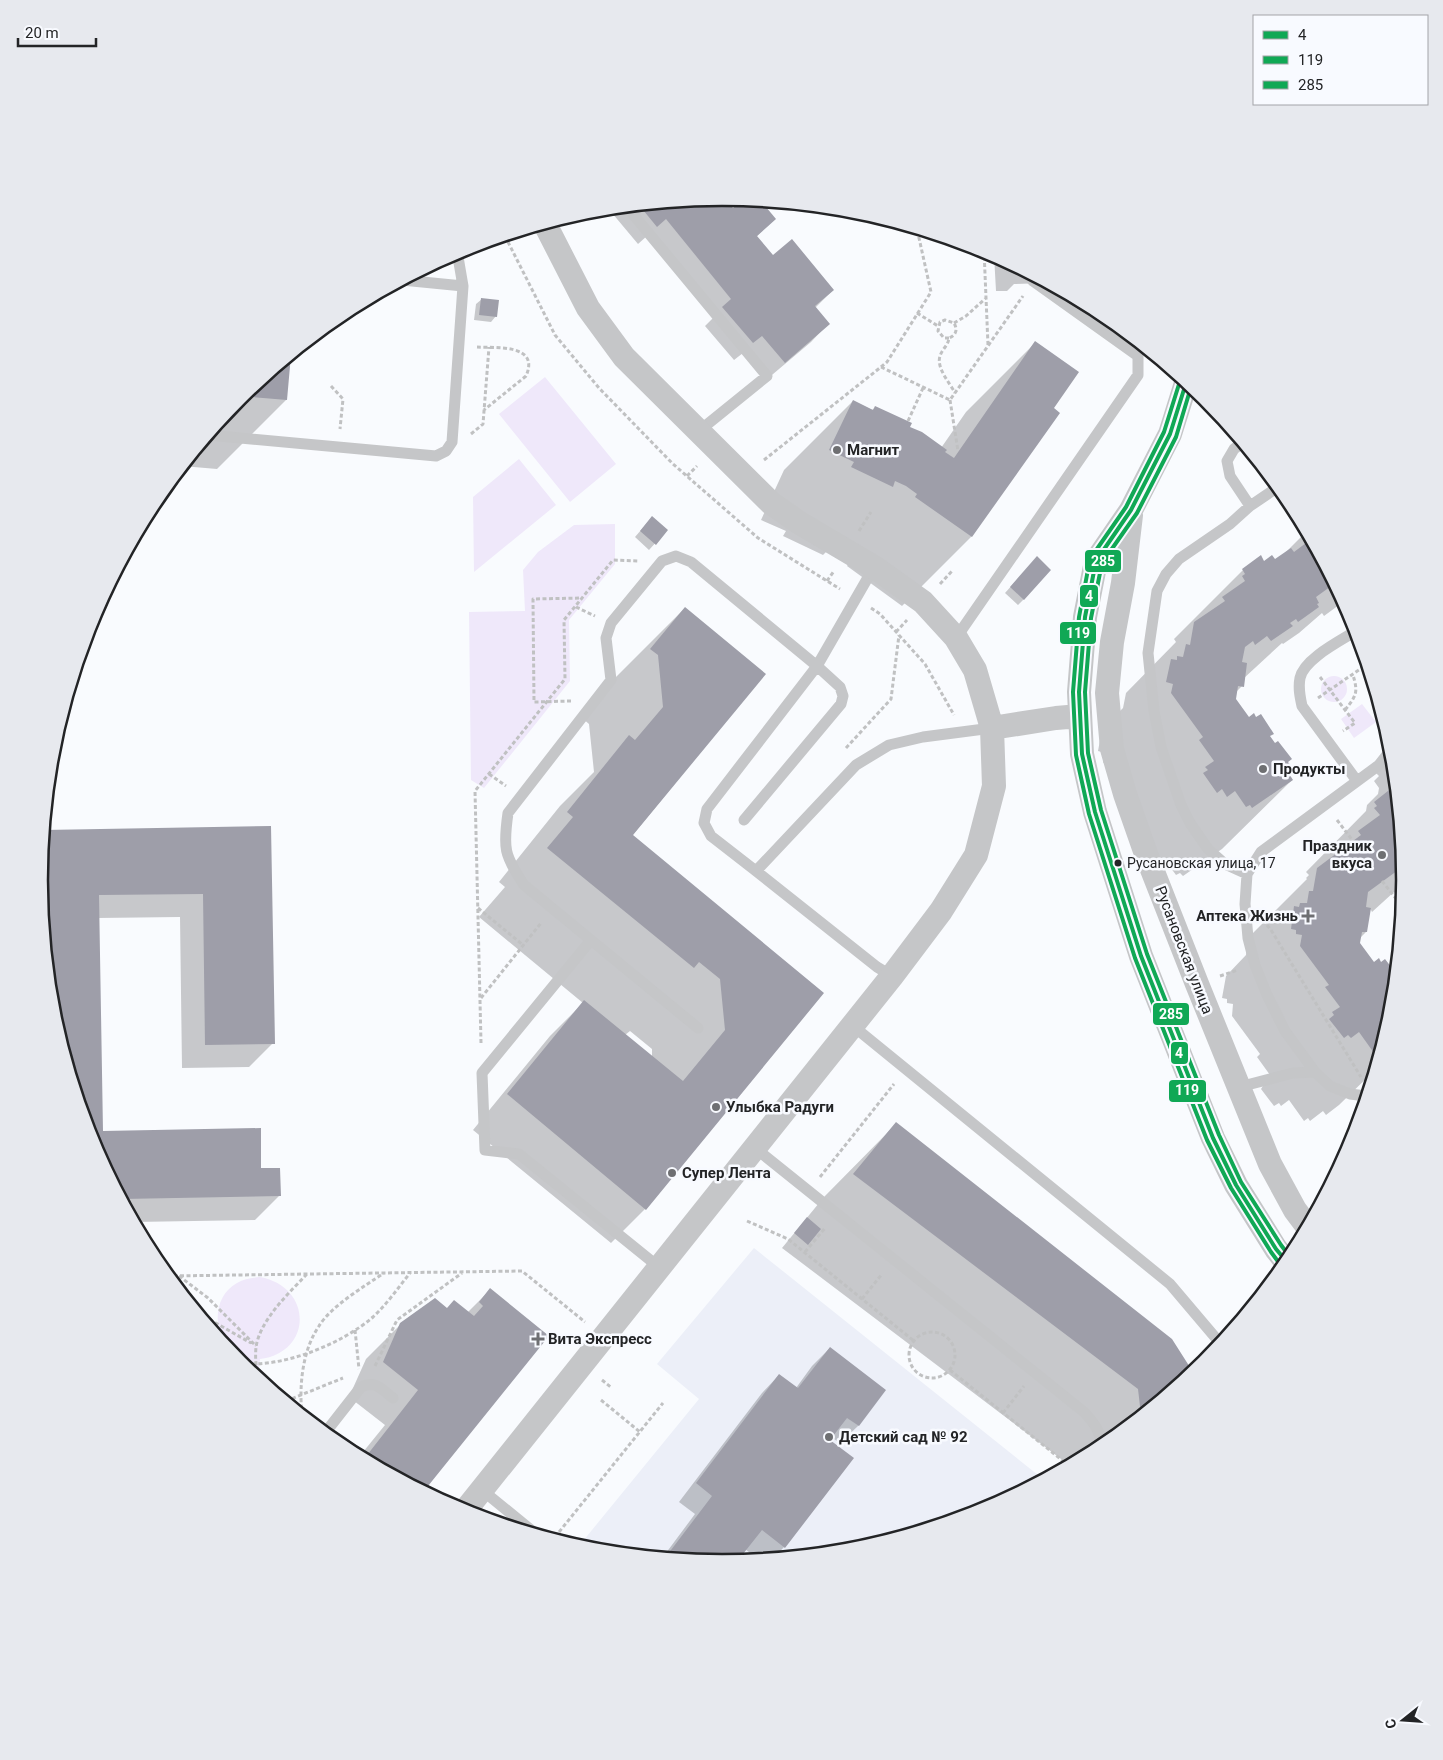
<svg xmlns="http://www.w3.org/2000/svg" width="1443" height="1760" font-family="Roboto,sans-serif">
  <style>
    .built { fill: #eceff8 }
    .green { fill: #efe8fa }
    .shadow { fill: #0003; fill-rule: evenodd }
    .building { fill: #9e9ea9 }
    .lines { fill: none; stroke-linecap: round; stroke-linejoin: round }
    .path { stroke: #c0c1c2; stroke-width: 3; stroke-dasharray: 4 2.5; stroke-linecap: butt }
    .lane { stroke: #c5c6c8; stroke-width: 11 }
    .street { stroke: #c5c6c8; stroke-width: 24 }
    .bus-1-casing { stroke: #f8faff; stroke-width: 8 }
    .bus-2-casing { stroke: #f8faff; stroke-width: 8 }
    .bus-3-casing { stroke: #f8faff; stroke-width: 8 }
    .bus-1 { stroke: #10a855; stroke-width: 4 }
    .bus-2 { stroke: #10a855; stroke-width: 4 }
    .bus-3 { stroke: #10a855; stroke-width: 4 }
    .poi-dot { fill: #6e6f72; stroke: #f8faff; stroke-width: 2 }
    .bus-dot { fill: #232426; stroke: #f8faff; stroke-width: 2 }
    .labels { text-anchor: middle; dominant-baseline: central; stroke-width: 5; stroke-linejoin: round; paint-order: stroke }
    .bus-label { font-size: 14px; fill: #232426; stroke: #f8faff; text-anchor: start }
    .poi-label { font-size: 15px; font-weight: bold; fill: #232426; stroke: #f8faff; text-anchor: start }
    .street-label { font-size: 15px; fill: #232426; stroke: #f8faff }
    .rim { fill: none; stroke: #232426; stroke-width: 2.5 }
    .line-badge { stroke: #f8faff; stroke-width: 2 }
    .badge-label { font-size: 14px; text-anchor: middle; font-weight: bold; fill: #fff }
  </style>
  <rect width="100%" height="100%" fill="#f9fbfe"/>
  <path class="built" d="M754,1248L1038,1475L1029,1486L983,1511L854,1550L721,1563L595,1550L583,1541L699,1399L657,1364Z"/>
  <path class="green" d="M545,377L616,464L570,502L499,414Z
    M519,459L556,505L474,572L473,497Z
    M615,524V564L569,620L570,681L484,788L471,780L469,612L525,611L523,570L538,552L574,525Z
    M1321 689a13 13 0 1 1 26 0a13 13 0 1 1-26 0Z
    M1362,704L1376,722L1354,738L1341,719Z
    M260,1277C313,1287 313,1352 260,1359L259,1369L255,1376L239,1363L225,1346L227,1344C212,1326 215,1295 237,1283C244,1279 251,1278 260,1277Z"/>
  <path class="shadow" d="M722,197L733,210L775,219L756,237L773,257L833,290L815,308L828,324L811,342L766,380L743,353L734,360L705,326L714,317L647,236L638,244L612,213L617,208Z
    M994,255L1046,283L1014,284L1007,291H996Z
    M482,299L496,316L491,322L474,320L476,304Z
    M1035,343L1053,409L971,537L902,606L847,566L849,563L827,551L823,555L783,536L786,531L761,520L784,470L853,401L872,410L876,407L941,448L966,412Z
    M289,356L286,400L217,469L182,466L239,397Z
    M647,523L667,530L649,550L635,537Z
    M1306,532L1343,602L1324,616L1322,613L1299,633L1283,644L1282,643L1243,679L1242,686L1236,692L1235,699L1248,719L1269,737L1287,763L1285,770L1292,780L1222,849L1183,876L1180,873L1176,875L1165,860L1157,865L1134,807L1103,762L1105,753L1098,751L1102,729L1123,708L1126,693L1176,642L1174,639L1243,570L1264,562L1275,561L1283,555Z
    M1031,564L1024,599L1018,605L1005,593Z
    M685,608L764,674L632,836L823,993L645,1209L611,1243L473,1130L550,1036L583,1003L479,917L505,887L499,882L560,806L594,772L589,724L582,718L616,677ZM630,1031L652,1049V1058L625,1035Z
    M1392,757L1404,880L1403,889L1396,894L1394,892L1372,912L1370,908L1366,932L1360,938L1359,944L1374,963L1381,964L1385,961L1395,974L1391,1013L1374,1071L1339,1105L1326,1115L1323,1111L1310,1121L1308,1118L1304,1121L1289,1100L1281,1106L1279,1103L1274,1106L1261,1089L1270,1075L1257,1057L1260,1054L1232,1016L1233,1004L1227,1003V999L1222,998L1226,976L1246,955L1248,938L1307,879L1306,878L1309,875L1306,872L1366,811L1367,805L1378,794L1379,788L1374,781L1379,776L1376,773Z
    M269,827L273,1043L249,1067L182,1068L180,917L98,918L101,1132L260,1170L279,1196L255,1220L134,1222L91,1141L52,1013L39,880L44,831Z
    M896,1124L1171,1340L1192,1373L1101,1448L1066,1466L1065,1462L782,1248L824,1197Z
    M490,1290L547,1336L423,1491L359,1457L385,1425L349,1397L366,1359L401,1324L447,1309L467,1313Z
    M830,1348L884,1390L858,1426L840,1443L831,1437L784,1547L774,1558L758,1559L745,1549L721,1563L663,1557L695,1514L679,1502L762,1393L779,1375L796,1388L812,1366Z"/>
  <path class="building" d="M722,197L725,198L733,208L743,199L761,201L776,219L757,236L773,255L792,239L834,290L815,306L830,324L785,363L762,336L753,343L722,307L731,299L666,219L657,227L639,205Z
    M481,298L499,300L497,317L479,315Z
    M1035,341L1079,372L1054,408L1060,413L972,537L915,497L917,494L906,486L895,481L893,487L851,467L854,462L829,450L853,400L873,410L875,406L912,423L910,427L922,432L947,450L945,452L954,458Z
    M291,355L287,400L240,396Z
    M652,516L668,530L656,545L640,531Z
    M1310,540L1334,584L1316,597L1319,603L1317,604L1319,607L1298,622L1296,619L1290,623L1293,626L1271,641L1267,636L1255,645L1253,641L1245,647L1242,662L1247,663L1244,687L1238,686L1236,699L1249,717L1254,713L1256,717L1261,714L1274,734L1270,736L1275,743L1278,741L1292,759L1288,762L1291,766L1286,769L1293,780L1252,808L1250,805L1246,807L1235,791L1227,797L1222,789L1217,793L1203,773L1208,770L1205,767L1214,761L1199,740L1203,737L1171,693L1173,684L1166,682L1171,659L1177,660V656L1183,657L1186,644L1190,645L1194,622L1225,601L1222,597L1245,581L1242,576L1245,574L1242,569L1261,555L1264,561L1272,555L1275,559L1291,548L1294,552Z
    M1037,556L1051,570L1024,600L1010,587Z
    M685,607L766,674L633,835L824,993L646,1210L507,1094L584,1000L683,1081L725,1030L720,979L699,962L694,968L547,848L573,817L567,812L629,735L635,740L663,707L658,655L650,649Z
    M1393,787L1395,790L1403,870L1401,868L1368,892L1366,907L1371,908L1367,932H1362L1360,943L1374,962L1379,958L1381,962L1385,959L1395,972L1391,1013L1379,1053L1378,1050L1374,1053L1359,1032L1351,1038L1348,1035L1344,1038L1329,1019L1334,1015L1332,1012L1340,1007L1325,987L1329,985L1300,946L1302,935L1296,934V930L1291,929L1294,906L1299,907L1300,903H1307L1309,891H1313L1317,868L1361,835L1358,831L1380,815L1374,808L1377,806L1374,802Z
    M271,826L275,1044L205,1045L203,894L99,895L103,1131L261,1128V1168H280L281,1196L122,1199L91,1141L52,1013L39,880L44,830Z
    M896,1122L1172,1339L1193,1372L1141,1415L1138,1389L853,1174Z
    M807,1217L821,1229L808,1245L794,1233Z
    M490,1288L549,1336L424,1491L364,1459L418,1390L383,1362L400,1323L435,1298L447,1308L454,1300L474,1316L483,1306L479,1302Z
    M830,1347L886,1390L859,1426L847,1418L830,1440L854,1458L785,1548L762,1530L743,1554L751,1560L721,1563L673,1558L668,1554L712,1496L696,1483L779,1374L798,1388Z"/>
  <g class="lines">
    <path class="path" d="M505,236L555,335L599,388L673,464L758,538L840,589
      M984,250L988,345
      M917,313L938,326
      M954,323L966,316L986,298
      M949,338H944L938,331L940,322L945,320L954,323C958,330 956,335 949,338C948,346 942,349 940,356C936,368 950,383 955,393
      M477,347C497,348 540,344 526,376L484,410
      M881,367L887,362L931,292L917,229
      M331,386L343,399L340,429
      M950,400L958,451
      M908,421L923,388
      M471,434L483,424L489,347
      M764,460L881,367L950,400L1023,296
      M687,476L697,466
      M859,531L871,512
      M827,581L834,571
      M940,584L953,570
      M576,607L595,616
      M871,608L880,614L925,664L954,715
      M896,632L907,620
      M1320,677L1355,723L1343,731
      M1318,698L1366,665
      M571,701L534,702L533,599L581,598
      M1345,710C1357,695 1358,692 1353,675
      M846,748L891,699L899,635
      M489,774L506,786
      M1337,820L1353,841
      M1382,881L1402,906
      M478,908L523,945
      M1267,925L1271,930L1361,1077
      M1220,976L1238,970
      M481,998L541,923
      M481,1043L475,791L565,679L564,620L613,560L638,561
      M820,1177L894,1084
      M747,1221L788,1239L914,1341
      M805,1252L825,1228
      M167,1276L522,1271L585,1322
      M179,1276L208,1298L256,1346
      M862,1299L882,1274
      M198,1313L251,1343
      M355,1330L359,1369
      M909 1355a23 23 0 1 1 46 0a23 23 0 1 1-46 0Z
      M239,1363C281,1369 342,1344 373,1317C387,1304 398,1288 410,1273
      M375,1366L397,1320L462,1273
      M950,1370L1068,1465
      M258,1378C256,1368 255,1358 256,1347C260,1320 289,1293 307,1274
      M602,1380L612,1388
      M601,1400L640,1432
      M286,1401L343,1378
      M1003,1413L1024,1386
      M302,1415C299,1386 302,1351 319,1326C331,1306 365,1286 384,1273
      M555,1537L663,1403"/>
    <path class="lane" d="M627,207L767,376L699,431
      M1025,272L1033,281L1138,356
      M402,280L463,286
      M208,435L436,456L446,451L452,442L463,286L457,251
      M1242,443L1234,449L1227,461L1230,476L1250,506
      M1356,631C1340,641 1304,659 1300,678C1298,688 1300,697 1302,706L1357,781
      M956,638L1138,375V343
      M756,871L711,836L704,823L707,809L817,666L874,567
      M1247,874L1225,864L1208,849L1190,823L1181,805L1161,747L1154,711L1148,653L1157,591L1166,574L1179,559L1230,524L1250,506L1278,487
      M591,940L482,1073L485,1150L519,1154L660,1268
      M892,976L877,967L756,871L856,765L889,745L923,737L992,728
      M853,1026L1170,1284L1220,1343
      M698,1028L524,885C504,855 503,848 508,813L611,680L606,638L611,623L662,561L676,556L691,562L817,666L840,687L843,696L841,704L744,820
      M1239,1087L1293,1073L1315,1072
      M1366,1096L1350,1094L1330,1086L1315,1072L1285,1031L1267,995L1255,965L1248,938L1245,904L1247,874L1261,852L1379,765L1390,751L1391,746
      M755,1148L1084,1412C1093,1422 1103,1433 1100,1448
      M325,1433L361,1387C376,1380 381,1389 393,1398
      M482,1490L536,1534"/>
    <path class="street" d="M1186,383L1170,434L1131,510L1096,561L1085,617L1079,692L1082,754L1095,812L1141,956L1213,1138L1236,1185L1276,1249L1287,1263
      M1131,515L1123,583L1112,642L1107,693L1112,749L1125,794L1146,854L1197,984L1270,1164L1295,1210L1307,1226
      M992,728L1056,718L1080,716
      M464,1512L892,976L941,911L976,855L994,786L992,728L975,670L956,638L923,602L874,567L798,522L771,503L624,357L588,308L545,224"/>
    <defs>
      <path id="bus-1" d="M1186,383L1170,434L1131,510L1096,561L1085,617L1079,692L1082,754L1095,812L1141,956L1213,1138L1236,1185L1276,1249L1287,1262"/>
      <path id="bus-2" d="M1180,381L1164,432L1126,507L1090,559L1079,617L1073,692L1076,755L1089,814L1135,958L1207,1140L1231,1188L1271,1252L1282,1267"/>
      <path id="bus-3" d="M1191,387L1176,437L1137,513L1102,563L1091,618L1085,692L1088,753L1101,810L1147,954L1219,1135L1241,1182L1281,1245L1290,1257"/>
    </defs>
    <use href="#bus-1" class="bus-1-casing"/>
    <use href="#bus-2" class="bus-2-casing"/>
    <use href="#bus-3" class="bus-3-casing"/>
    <use href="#bus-1" class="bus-1"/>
    <use href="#bus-2" class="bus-2"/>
    <use href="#bus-3" class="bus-3"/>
  </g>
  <g class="poi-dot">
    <circle cx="837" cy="450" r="5"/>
    <circle cx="1263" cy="769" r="5"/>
    <circle cx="1382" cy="855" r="5"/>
    <path d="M1305.5 908.5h5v5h5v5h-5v5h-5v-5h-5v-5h5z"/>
    <circle cx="716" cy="1107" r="5"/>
    <circle cx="672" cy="1173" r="5"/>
    <path d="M535.5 1331.5h5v5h5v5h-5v5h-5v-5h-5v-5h5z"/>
    <circle cx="829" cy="1437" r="5"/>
  </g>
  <circle class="bus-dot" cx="1118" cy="863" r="4.5"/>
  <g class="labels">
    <g class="bus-label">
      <text x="1127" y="863">Русановская улица, 17</text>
    </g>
    <g class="poi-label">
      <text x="847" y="450">Магнит</text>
      <text x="1273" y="769">Продукты</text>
      <text x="1372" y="846" text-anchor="end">Праздник<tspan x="1372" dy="17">вкуса</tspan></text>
      <text x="1298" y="916" text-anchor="end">Аптека Жизнь</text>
      <text x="726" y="1107">Улыбка Радуги</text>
      <text x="682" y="1173">Супер Лента</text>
      <text x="548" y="1339">Вита Экспресс</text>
      <text x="839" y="1437">Детский сад № 92</text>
    </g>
    <g class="street-label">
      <text transform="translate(1184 950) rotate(69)">Русановская улица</text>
    </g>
  </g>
  <path d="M0 0H1443V1760H0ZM48 880a674 674 0 1 1 1348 0a674 674 0 1 1-1348 0Z" fill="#e7e9ee" fill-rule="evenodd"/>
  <path class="rim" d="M48 880a674 674 0 1 1 1348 0a674 674 0 1 1-1348 0Z"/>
  <g class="line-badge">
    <rect x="1084" y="549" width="38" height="24" rx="5" fill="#10a855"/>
    <rect x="1079" y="584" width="20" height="24" rx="5" fill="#10a855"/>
    <rect x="1059" y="621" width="38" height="24" rx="5" fill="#10a855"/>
    <rect x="1152" y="1002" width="38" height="24" rx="5" fill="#10a855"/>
    <rect x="1170" y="1041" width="19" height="24" rx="5" fill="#10a855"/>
    <rect x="1168" y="1079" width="39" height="24" rx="5" fill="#10a855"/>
  </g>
  <g class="badge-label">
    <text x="1103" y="566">285</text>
    <text x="1089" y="601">4</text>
    <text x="1078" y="638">119</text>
    <text x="1171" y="1019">285</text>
    <text x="1179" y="1058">4</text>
    <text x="1187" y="1095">119</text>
  </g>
  <rect x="1253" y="15" width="175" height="90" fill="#f8faff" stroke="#a3a4a8"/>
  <rect x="1263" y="31" width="25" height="8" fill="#10a855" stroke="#a3a4a8"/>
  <text x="1298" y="40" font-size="15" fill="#232426">4</text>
  <rect x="1263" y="56" width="25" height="8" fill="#10a855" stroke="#a3a4a8"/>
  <text x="1298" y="65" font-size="15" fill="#232426">119</text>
  <rect x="1263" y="81" width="25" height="8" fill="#10a855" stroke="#a3a4a8"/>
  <text x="1298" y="90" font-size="15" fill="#232426">285</text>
  <g transform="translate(1403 1720) rotate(253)" stroke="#f8faff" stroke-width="4" paint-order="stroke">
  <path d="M0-4L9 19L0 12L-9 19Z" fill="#232426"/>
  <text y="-8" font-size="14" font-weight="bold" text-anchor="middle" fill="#232426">С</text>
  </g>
  <path d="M18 38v8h78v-8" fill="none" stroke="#232426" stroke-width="2.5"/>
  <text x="25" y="38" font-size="15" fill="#232426" stroke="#f8faff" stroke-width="4" paint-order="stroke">20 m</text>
</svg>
